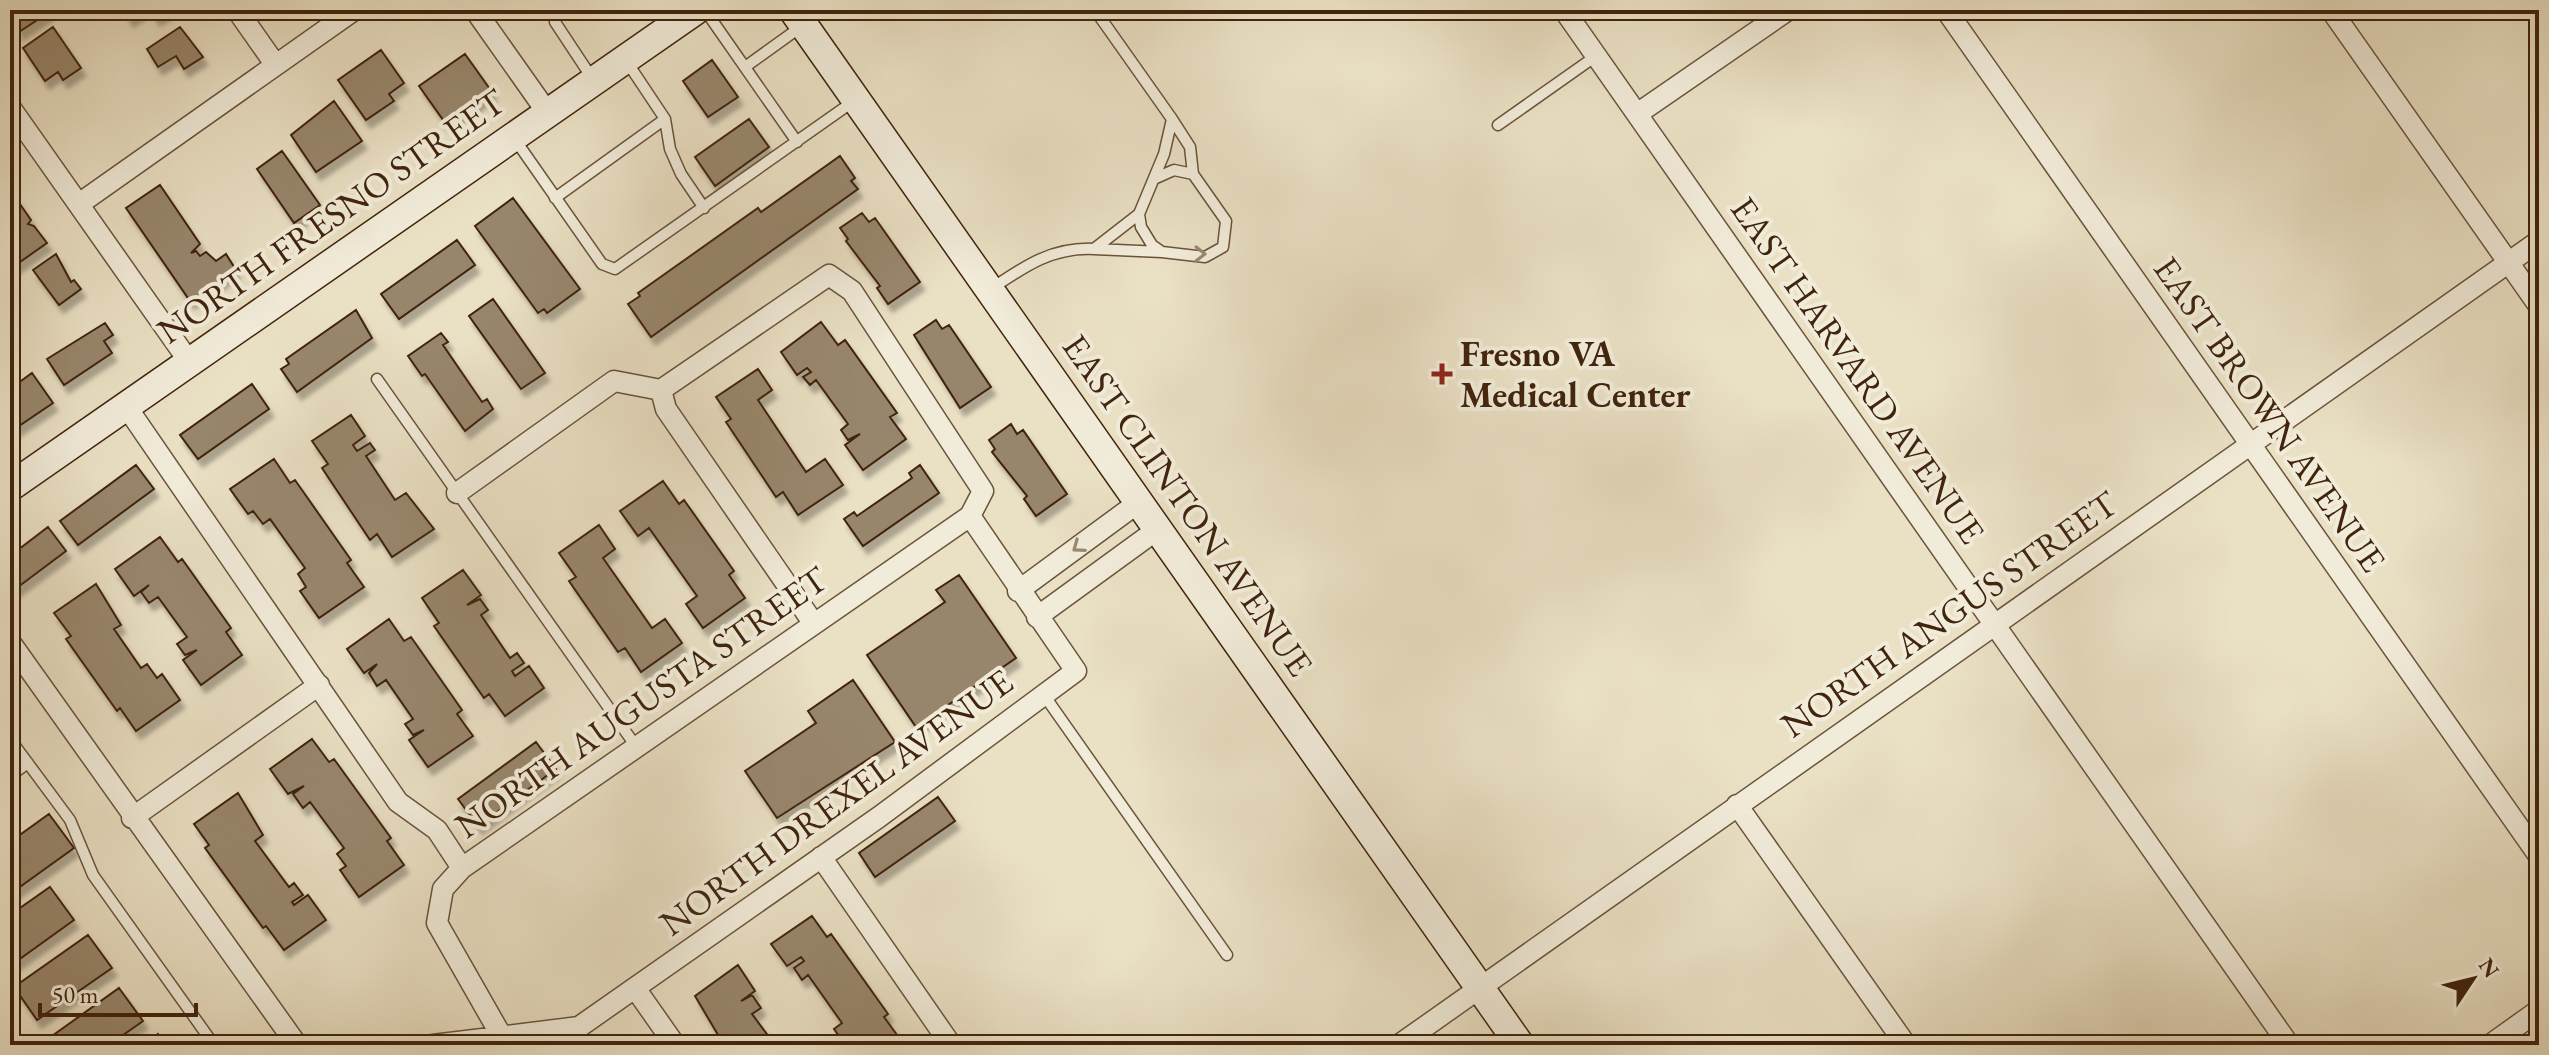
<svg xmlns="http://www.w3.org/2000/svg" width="2549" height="1055" font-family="'EB Garamond',serif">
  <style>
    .building { fill: #98866c; stroke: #40240c; stroke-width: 2; filter: url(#shadow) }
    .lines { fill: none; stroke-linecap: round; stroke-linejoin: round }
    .service-casing { stroke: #6a533a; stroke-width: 13 }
    .minor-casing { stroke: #6a533a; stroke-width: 23 }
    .secondary-casing { stroke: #40240c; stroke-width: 31 }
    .service { stroke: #f1ebd9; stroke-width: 10 }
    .minor { stroke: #f1ebd9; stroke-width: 20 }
    .secondary { stroke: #f1ebd9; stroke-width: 28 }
    .oneway { stroke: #988872 }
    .poi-dot { fill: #8f2418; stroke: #f1ebd9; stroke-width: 3 }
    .labels { text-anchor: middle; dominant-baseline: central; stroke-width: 8; stroke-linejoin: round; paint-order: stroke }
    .street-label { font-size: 36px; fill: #40240c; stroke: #f1ebd9 }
    .poi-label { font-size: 36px; font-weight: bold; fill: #40240c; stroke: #f1ebd9; text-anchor: start }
  </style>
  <defs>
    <filter id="shadow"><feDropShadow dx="4.5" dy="8" stdDeviation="2" flood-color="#0004"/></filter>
  </defs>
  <rect width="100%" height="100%" fill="#eae0c4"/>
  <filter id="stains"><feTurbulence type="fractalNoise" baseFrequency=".0025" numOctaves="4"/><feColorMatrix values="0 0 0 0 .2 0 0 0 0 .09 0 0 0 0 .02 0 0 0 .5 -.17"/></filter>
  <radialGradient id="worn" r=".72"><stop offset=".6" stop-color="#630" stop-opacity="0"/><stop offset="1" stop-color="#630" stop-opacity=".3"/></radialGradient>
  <path class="building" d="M11,10H46L48,13L19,32Z
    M124,10H143L129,19Z
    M150,10H166L167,11L156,18Z
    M53,27L81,68L63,80L58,72L45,81L23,48Z
    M180,27L203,57L184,69L176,56L158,67L147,49Z
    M381,50L404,83L389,94L394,101L366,120L338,80Z
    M465,54L492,92L446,124L419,86Z
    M712,60L738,97L708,117L683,81Z
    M334,101L362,141L316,172L291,135Z
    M749,119L769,147L715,186L695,157Z
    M282,151L320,205L294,223L257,169Z
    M840,156L855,178L851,181L858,189L651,337L628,304L640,296L638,293L758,208L761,212Z
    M160,185L200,244L191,253L196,251L200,256L206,252L216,261L226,254L236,270L190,301L126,208Z
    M15,197L31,220L28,224L34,226L47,243L10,269V200Z
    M513,198L580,289L547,313L544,309L538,313L475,226Z
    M862,213L869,222L875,218L920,282L888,304L877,288L880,286L846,241L848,239L840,228Z
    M457,240L475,265L399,319L381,294Z
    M56,254L71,282L74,280L81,289L59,305L33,270Z
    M493,299L545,373L521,389L469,316Z
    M356,310L372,338L297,392L281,369L289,364L286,359Z
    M936,320L942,329L949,325L991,387L960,408L914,335Z
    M821,322L838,345L845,340L897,413L890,417L906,439L863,470L845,445L860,434L848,440L841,430L848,424L816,380L810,385L803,377L811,372L807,368L797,375L781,352Z
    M105,323L113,335L104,341L112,353L64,385L47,359Z
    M441,333L448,342L443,345L482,402L487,399L493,409L465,431L425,374L422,376L408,356Z
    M758,369L772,390L758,400L806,472L825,459L843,485L798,515L783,492L776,497L726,422L731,419L716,397Z
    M32,373L53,403L10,432V389Z
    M252,384L269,409L198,459L180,435Z
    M351,415L365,436L353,445L357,451L370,443L375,450L366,456L395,500L406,493L434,529L392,557L377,534L370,540L322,468L328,464L312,441Z
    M1011,424L1017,434L1023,430L1067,494L1036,516L1024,499L1027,496L992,452L995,449L989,440Z
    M274,459L290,483L295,480L351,560L347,563L364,587L319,618L300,591L306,587L298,574L305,568L270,519L263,524L253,511L248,514L230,489Z
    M136,465L154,489L78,545L60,521Z
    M920,465L939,493L863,546L844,519L854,512L857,516L912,478L909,473Z
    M663,481L679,504L684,500L734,571L729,575L745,598L703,628L686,604L697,596L649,528L638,536L620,511Z
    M599,525L615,549L603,558L652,628L665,619L682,643L641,672L625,648L618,652L569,581L576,577L559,553Z
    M48,527L66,551L10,593V556Z
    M160,537L178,562L182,559L231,628L226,632L242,655L201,685L183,660L197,650L185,655L177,644L187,637L158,597L149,603L141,592L149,585L134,596L115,569Z
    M463,570L481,595L467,605L480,599L488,610L481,615L510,658L517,653L524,663L512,671L515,676L529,666L544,688L505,716L489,694L484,698L434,626L439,623L422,598Z
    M959,575L1016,658L916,727L867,655L945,602L936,590Z
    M96,584L121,625L114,629L141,668L147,664L157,678L162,674L180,700L136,731L120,708L117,711L66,639L71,636L54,613Z
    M389,619L404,641L411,637L462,710L457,714L473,736L428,767L409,740L424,730L413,735L405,724L413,719L386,680L377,686L369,673L377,664L364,673L347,649Z
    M853,680L895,742L777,818L745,771L816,723L808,711Z
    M312,739L329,762L334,759L391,838L387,841L404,865L359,897L340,870L346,866L337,854L344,848L310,802L303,808L293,794L304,786L288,794L270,769Z
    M536,742L556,769L478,826L458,799Z
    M238,793L263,835L255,841L289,887L294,883L303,895L292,902L294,905L308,895L326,920L284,950L266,926L263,928L205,848L209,845L194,824Z
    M938,797L955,821L875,877L859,853Z
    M49,814L74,848L10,894V842Z
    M50,887L74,920L10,966V915Z
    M812,916L827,937L831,934L888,1014L884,1017L900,1039L892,1045H840L852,1036L843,1042L834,1029L842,1023L808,975L802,980L794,968L804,961L801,957L787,966L771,944Z
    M88,935L112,968L37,1020L14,987Z
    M738,965L755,991L741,1001L752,995L761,1008L752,1014L775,1045H724L695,996Z
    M119,988L143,1021L109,1045H48L45,1041Z
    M158,1034L166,1045H144Z"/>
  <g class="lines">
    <defs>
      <path id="service" d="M557,10L555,22L592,78
        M705,10L797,142
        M1095,10L1172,119
        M627,62L665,119L670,149L681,174L704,208
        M745,67L802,26
        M1498,125L1596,56
        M514,138L602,264L615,269L854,101
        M1156,178L1174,170L1193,174L1226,221L1223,247L1205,257L1162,252L1152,245L1141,227L1139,214L1164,154L1172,119L1190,147L1193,174
        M555,198L665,119
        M1139,214L1094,249L1162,252
        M991,289C1025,266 1052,247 1094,249
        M377,379L635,745
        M1044,695L1227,955
        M10,739L70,820L93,875L214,1045
        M10,776L28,763"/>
      <path id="minor" d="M237,10L275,64
        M475,10L547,112
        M1564,10L2289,1045
        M1946,10L2539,856
        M2331,10L2539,306
        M10,107L188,360
        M1637,114L1788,10
        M79,204L354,10
        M661,390L666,409L814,624
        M126,406L398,802L437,830L462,868L970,516L1076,671L879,817L579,1027L433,1045
        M457,493L614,381L661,390L829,275L852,291L983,491L970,516
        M1018,591L1139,502
        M1037,617L1158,529
        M10,642L297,1045
        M1737,805L1906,1045
        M132,818L319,685
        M821,857L951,1045
        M462,868L443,889L437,923L502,1037
        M635,988L675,1045
        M1399,1045L2539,241
        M2490,1045L2539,1010"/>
      <path id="secondary" d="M793,10L1520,1045
        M10,487L696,10"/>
    </defs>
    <use href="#service" class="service-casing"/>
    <use href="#minor" class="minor-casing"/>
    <use href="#secondary" class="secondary-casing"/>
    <use href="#service" class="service"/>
    <use href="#minor" class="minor"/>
    <use href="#secondary" class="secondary"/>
  </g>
  <defs><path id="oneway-chevron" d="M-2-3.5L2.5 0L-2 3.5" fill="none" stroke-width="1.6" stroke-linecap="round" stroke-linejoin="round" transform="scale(2)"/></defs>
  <g class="oneway">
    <use href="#oneway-chevron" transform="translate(1200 254) rotate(1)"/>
    <use href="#oneway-chevron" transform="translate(1078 547) rotate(144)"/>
  </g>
  <path class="poi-dot" d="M1438 362h8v8h8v8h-8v8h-8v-8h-8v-8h8z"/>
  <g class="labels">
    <g class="street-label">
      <text transform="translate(331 216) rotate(-35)">NORTH FRESNO STREET</text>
      <text transform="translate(1858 370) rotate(55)">EAST HARVARD AVENUE</text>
      <text transform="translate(2270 414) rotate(55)">EAST BROWN AVENUE</text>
      <text transform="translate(1188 505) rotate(55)">EAST CLINTON AVENUE</text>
      <text transform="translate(1949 614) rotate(-35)">NORTH ANGUS STREET</text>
      <text transform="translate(641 702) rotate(-35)">NORTH AUGUSTA STREET</text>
      <text transform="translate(836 802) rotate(-36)">NORTH DREXEL AVENUE</text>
    </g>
    <g class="poi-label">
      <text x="1460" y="353">Fresno VA<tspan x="1460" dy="41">Medical Center</tspan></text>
    </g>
  </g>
  <rect width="2549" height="1055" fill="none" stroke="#eae0c4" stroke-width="40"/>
  <rect x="12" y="12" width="2525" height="1031" fill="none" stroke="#40240c" stroke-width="4"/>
  <rect x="20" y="20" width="2509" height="1015" fill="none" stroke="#40240c" stroke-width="2"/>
  <g transform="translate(2473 979) rotate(55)" stroke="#f1ebd9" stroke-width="6" paint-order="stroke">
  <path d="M0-6L14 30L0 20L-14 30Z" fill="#40240c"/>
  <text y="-12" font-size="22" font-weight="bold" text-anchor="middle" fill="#40240c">N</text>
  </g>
  <path d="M40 1003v12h156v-12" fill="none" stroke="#40240c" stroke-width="4"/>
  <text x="52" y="1003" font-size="24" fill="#40240c" stroke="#f1ebd9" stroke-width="6" paint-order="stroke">50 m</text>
  <rect width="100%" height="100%" filter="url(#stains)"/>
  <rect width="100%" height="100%" fill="url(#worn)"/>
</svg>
